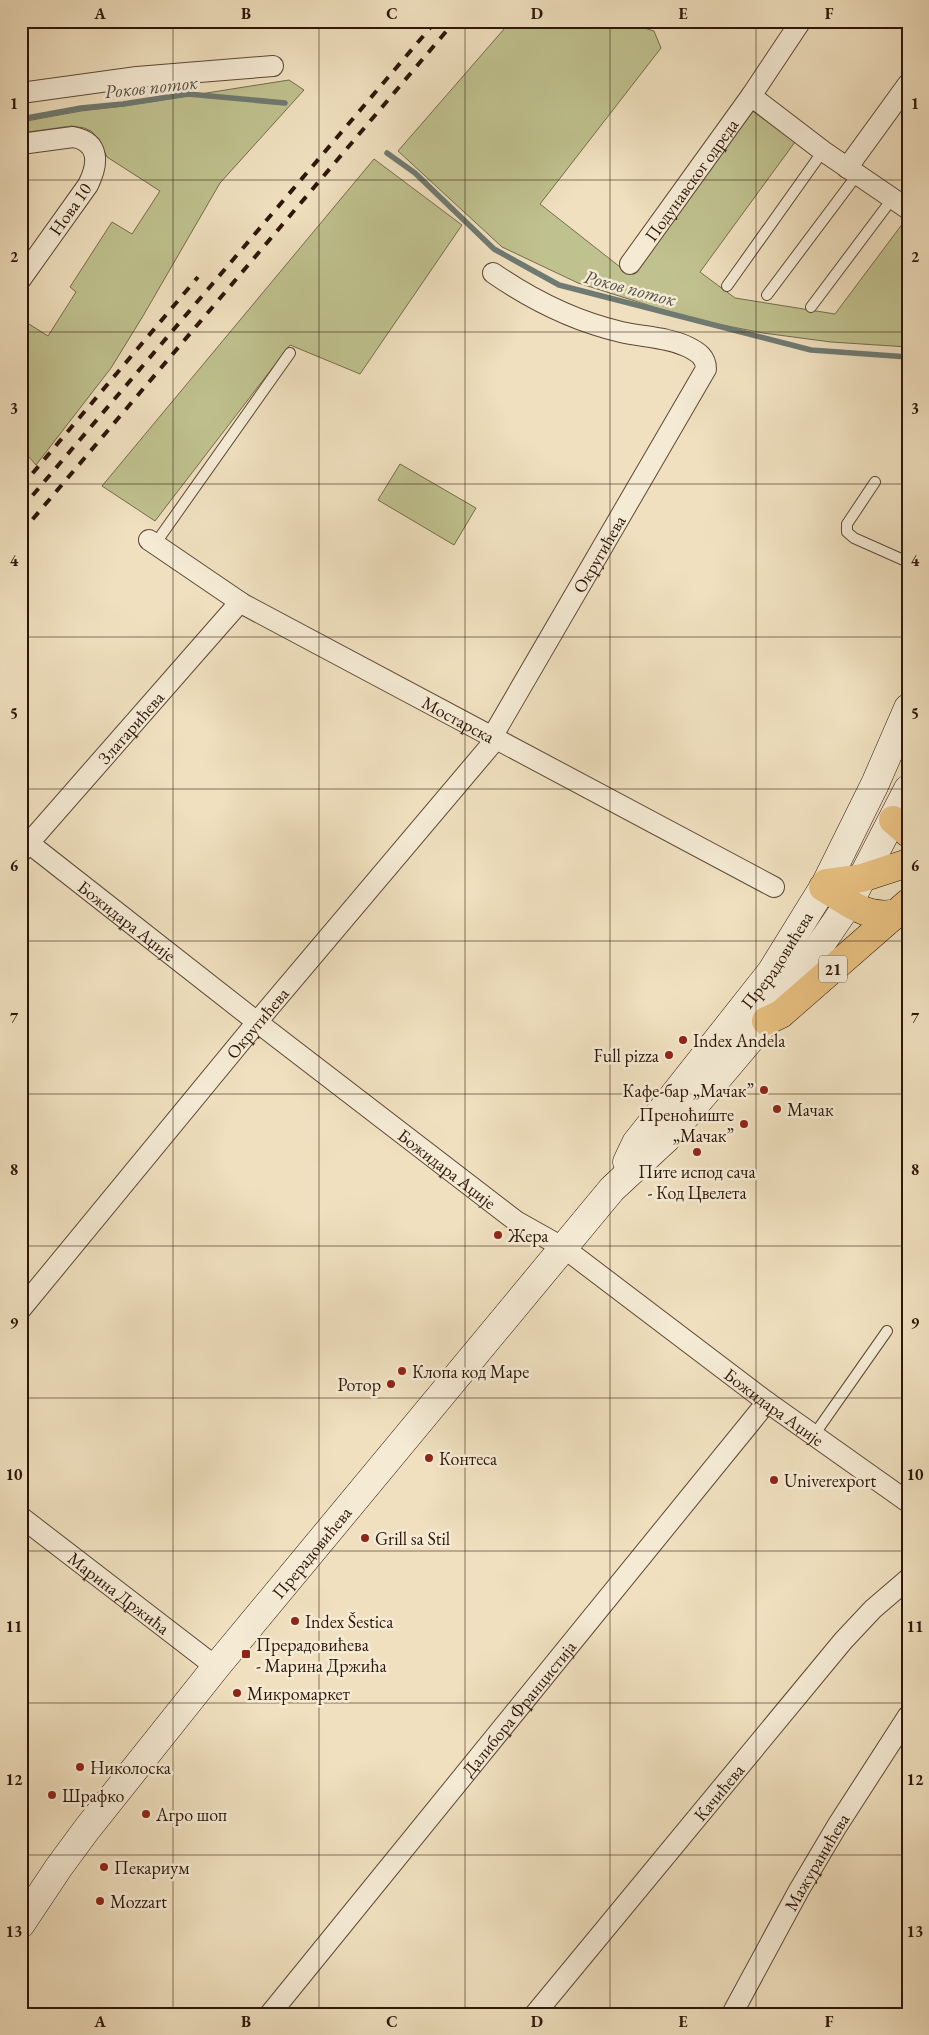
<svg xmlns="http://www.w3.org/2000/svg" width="929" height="2035" font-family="'EB Garamond',serif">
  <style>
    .green { fill: #bfc18e; stroke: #766c4c }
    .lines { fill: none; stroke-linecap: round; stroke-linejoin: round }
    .stream { stroke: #6f7a72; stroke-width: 5.5 }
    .lane-casing { stroke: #5e4836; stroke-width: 12 }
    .street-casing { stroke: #5e4836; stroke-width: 22 }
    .secondary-casing { stroke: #2e1609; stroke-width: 29 }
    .primary-casing { stroke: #2e1609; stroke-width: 29 }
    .lane { stroke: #f5ebd5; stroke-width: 10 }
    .street { stroke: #f5ebd5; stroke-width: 20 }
    .secondary { stroke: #f5ebd5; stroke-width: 28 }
    .primary { stroke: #e8c080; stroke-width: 28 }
    .rail { stroke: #2e1609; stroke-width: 4; stroke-dasharray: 9 9; stroke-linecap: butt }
    .grid { fill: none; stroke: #2e1609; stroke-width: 1; stroke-opacity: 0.55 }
    .poi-dot { fill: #8f2418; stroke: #f5ebd5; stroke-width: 2 }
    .labels { text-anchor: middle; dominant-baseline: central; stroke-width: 5; stroke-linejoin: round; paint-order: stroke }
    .shield { fill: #f5ebd5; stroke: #6a5646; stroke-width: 1 }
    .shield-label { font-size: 16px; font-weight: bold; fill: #2e1609 }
    .street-label { font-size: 18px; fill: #2e1609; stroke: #f5ebd5 }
    .poi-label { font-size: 18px; fill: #2e1609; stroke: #f5ebd5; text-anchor: start }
    .water-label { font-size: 19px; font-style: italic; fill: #545046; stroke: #f5ebd5 }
    .neatline { fill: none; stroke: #2e1609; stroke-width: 2 }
    .grid-label { font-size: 16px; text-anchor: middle; font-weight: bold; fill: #2e1609 }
  </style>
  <rect width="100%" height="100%" fill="#f0e0bf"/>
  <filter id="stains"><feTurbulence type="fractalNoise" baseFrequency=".004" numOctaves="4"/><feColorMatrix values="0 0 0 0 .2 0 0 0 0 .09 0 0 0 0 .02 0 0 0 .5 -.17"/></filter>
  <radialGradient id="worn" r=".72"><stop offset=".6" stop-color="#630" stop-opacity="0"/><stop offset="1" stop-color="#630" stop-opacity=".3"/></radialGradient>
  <path class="green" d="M511,21H567L575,26L641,27L654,31L661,48L540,204L629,274L747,107L795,142L700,272L735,298L835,314L906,219L908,221V347L831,342L763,333L692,319L578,283L502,247L398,151Z
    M289,80L304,90L220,183L143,316L111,368L36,465L21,448V319L48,336L76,292L70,287L112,222L132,234L160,191L107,157L99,139L91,131L84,128L72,126L21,133V122L81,111L124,106Z
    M374,159L462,225L360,374L290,345L155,521L102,486Z
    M400,464L476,508L454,545L378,500Z"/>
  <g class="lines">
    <path class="stream" d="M21,119L81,108L123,104L188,94L285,103
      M387,153L415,173L494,249L559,285L811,350L908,357"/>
    <defs>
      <path id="lane" d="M727,286L823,151
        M767,295L857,175
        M811,307L892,199
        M875,482L847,524V532L854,538L908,562
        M155,544L290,353
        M814,1435L887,1331"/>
      <g id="street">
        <path d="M21,93L137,77L273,66"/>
        <path d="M751,96L823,151L908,209"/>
        <path d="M21,144L73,137C101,142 98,165 88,185L21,279"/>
        <path d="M847,168L908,84"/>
        <path id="s1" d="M630,264L751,96L801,21"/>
        <path id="s2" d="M149,540L243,604L774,887"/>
        <path id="s3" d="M492,737L706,369C706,357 698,352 688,347C668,337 642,337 621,332C574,321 532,300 493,273"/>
        <path id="s4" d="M21,837L257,1022L516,1221L564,1248L767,1402L908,1502"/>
        <path id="s5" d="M21,852L240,602"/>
        <path id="s6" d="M21,1309L257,1022L496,739"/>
        <path id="s7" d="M21,1517L216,1667"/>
        <path id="s8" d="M270,2014L767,1402"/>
        <path id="s9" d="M535,2014L843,1641L873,1609L908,1579"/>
        <path id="s10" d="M732,2014L799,1890L837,1826L908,1716"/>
      </g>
      <g id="secondary">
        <path id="s11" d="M627,1162L636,1143L771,972L826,883L875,784L908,708"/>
        <path id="s12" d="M21,1924L59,1867L87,1829L216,1667L612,1189L667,1138L777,1008L849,903L908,789"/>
      </g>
      <path id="primary" d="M893,820L908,833
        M826,883L862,878L908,863
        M823,887C848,902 867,920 897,913
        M766,1021L781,1014L908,903"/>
    </defs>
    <use href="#lane" class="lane-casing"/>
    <use href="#street" class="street-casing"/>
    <use href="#secondary" class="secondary-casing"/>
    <use href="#primary" class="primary-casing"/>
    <use href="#lane" class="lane"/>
    <use href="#street" class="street"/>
    <use href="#secondary" class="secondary"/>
    <use href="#primary" class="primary"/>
    <path class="rail" d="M21,487L198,277
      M21,509L436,21
      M21,533L455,21"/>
  </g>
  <path class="grid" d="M173,21V2014M319,21V2014M465,21V2014M610,21V2014M756,21V2014M21,180H908M21,332H908M21,484H908M21,637H908M21,789H908M21,941H908M21,1094H908M21,1246H908M21,1398H908M21,1551H908M21,1703H908M21,1855H908"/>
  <g class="poi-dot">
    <circle cx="683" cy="1040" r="5"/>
    <circle cx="669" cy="1055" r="5"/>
    <circle cx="764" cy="1090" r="5"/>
    <circle cx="777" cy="1109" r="5"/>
    <circle cx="744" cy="1124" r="5"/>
    <circle cx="697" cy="1152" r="5"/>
    <circle cx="498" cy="1235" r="5"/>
    <circle cx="402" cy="1371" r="5"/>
    <circle cx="391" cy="1384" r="5"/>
    <circle cx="429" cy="1458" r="5"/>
    <circle cx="774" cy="1480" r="5"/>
    <circle cx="365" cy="1538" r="5"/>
    <circle cx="295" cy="1621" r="5"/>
    <rect x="241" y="1649" width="10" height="10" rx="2.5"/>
    <circle cx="237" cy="1693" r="5"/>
    <circle cx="80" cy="1767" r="5"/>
    <circle cx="52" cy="1795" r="5"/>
    <circle cx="146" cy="1814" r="5"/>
    <circle cx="104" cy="1867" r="5"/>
    <circle cx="100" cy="1901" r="5"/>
  </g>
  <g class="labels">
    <rect class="shield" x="819" y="955.5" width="28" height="27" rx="4"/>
    <g class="shield-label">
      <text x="833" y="969">21</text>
    </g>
    <g class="street-label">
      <text stroke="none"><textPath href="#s1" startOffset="104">Подунавског одреда</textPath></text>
      <text transform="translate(70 209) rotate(-55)">Нова 10</text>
      <text stroke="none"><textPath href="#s3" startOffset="212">Округићева</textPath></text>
      <text stroke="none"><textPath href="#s2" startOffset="358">Мостарска</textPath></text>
      <text stroke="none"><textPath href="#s5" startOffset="166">Златарићева</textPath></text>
      <text stroke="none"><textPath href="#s4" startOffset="135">Божидара Аџије</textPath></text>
      <text stroke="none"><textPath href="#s11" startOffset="252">Прерадовићева</textPath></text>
      <text stroke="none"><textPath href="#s6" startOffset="371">Округићева</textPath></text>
      <text stroke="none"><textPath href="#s4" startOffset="540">Божидара Аџије</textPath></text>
      <text stroke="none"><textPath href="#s4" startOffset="945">Божидара Аџије</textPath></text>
      <text stroke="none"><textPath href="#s12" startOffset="472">Прерадовићева</textPath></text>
      <text stroke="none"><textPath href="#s7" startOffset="124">Марина Држића</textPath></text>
      <text stroke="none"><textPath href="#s8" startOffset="394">Далибора Францистија</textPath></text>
      <text stroke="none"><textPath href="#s9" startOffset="288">Качићева</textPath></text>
      <text stroke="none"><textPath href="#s10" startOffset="174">Мажуранићева</textPath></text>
    </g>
    <g class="poi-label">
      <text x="693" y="1040">Index Andela</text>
      <text x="659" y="1055" text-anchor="end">Full pizza</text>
      <text x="754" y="1090" text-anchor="end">Кафе-бар „Мачак”</text>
      <text x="787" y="1109">Мачак</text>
      <text x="734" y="1114" text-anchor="end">Преноћиште<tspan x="734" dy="21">„Мачак”</tspan></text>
      <text x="697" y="1171" text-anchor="middle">Пите испод сача<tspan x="697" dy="21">- Код Цвелета</tspan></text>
      <text x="508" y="1235">Жера</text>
      <text x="412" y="1371">Клопа код Маре</text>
      <text x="381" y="1384" text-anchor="end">Ротор</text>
      <text x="439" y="1458">Контеса</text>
      <text x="784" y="1480">Univerexport</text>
      <text x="375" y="1538">Grill sa Stil</text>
      <text x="305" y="1621">Index Šestica</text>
      <text x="256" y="1644">Прерадовићева<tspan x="256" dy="21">- Марина Држића</tspan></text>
      <text x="247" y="1693">Микромаркет</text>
      <text x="90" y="1767">Николоска</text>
      <text x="62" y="1795">Шрафко</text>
      <text x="156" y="1814">Агро шоп</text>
      <text x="114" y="1867">Пекариум</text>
      <text x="110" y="1901">Mozzart</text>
    </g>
    <g class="water-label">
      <text transform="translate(151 87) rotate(-6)">Роков поток</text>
      <text transform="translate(630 288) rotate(15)">Роков поток</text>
    </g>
  </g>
  <rect width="929" height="2035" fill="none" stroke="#f0e0bf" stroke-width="55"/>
  <rect x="28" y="28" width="874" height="1980" class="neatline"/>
  <g class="grid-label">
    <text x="100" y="19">A</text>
    <text x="246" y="19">B</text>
    <text x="392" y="19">C</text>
    <text x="537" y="19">D</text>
    <text x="683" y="19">E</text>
    <text x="829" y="19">F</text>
    <text x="14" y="109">1</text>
    <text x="915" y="109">1</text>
    <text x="14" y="262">2</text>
    <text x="915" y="262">2</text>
    <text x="14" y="414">3</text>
    <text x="915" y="414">3</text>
    <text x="14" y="566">4</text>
    <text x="915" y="566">4</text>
    <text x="14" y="719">5</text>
    <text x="915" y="719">5</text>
    <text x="14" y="871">6</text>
    <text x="915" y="871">6</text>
    <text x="14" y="1023">7</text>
    <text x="915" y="1023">7</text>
    <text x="14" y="1175">8</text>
    <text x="915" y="1175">8</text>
    <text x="14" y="1328">9</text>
    <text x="915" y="1328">9</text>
    <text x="14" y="1480">10</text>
    <text x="915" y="1480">10</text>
    <text x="14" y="1632">11</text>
    <text x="915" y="1632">11</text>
    <text x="14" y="1785">12</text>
    <text x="915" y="1785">12</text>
    <text x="14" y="1937">13</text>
    <text x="915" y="1937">13</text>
    <text x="100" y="2027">A</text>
    <text x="246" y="2027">B</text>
    <text x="392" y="2027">C</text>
    <text x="537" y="2027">D</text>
    <text x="683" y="2027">E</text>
    <text x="829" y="2027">F</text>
  </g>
  <rect width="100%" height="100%" filter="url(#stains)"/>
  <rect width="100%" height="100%" fill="url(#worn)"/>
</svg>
